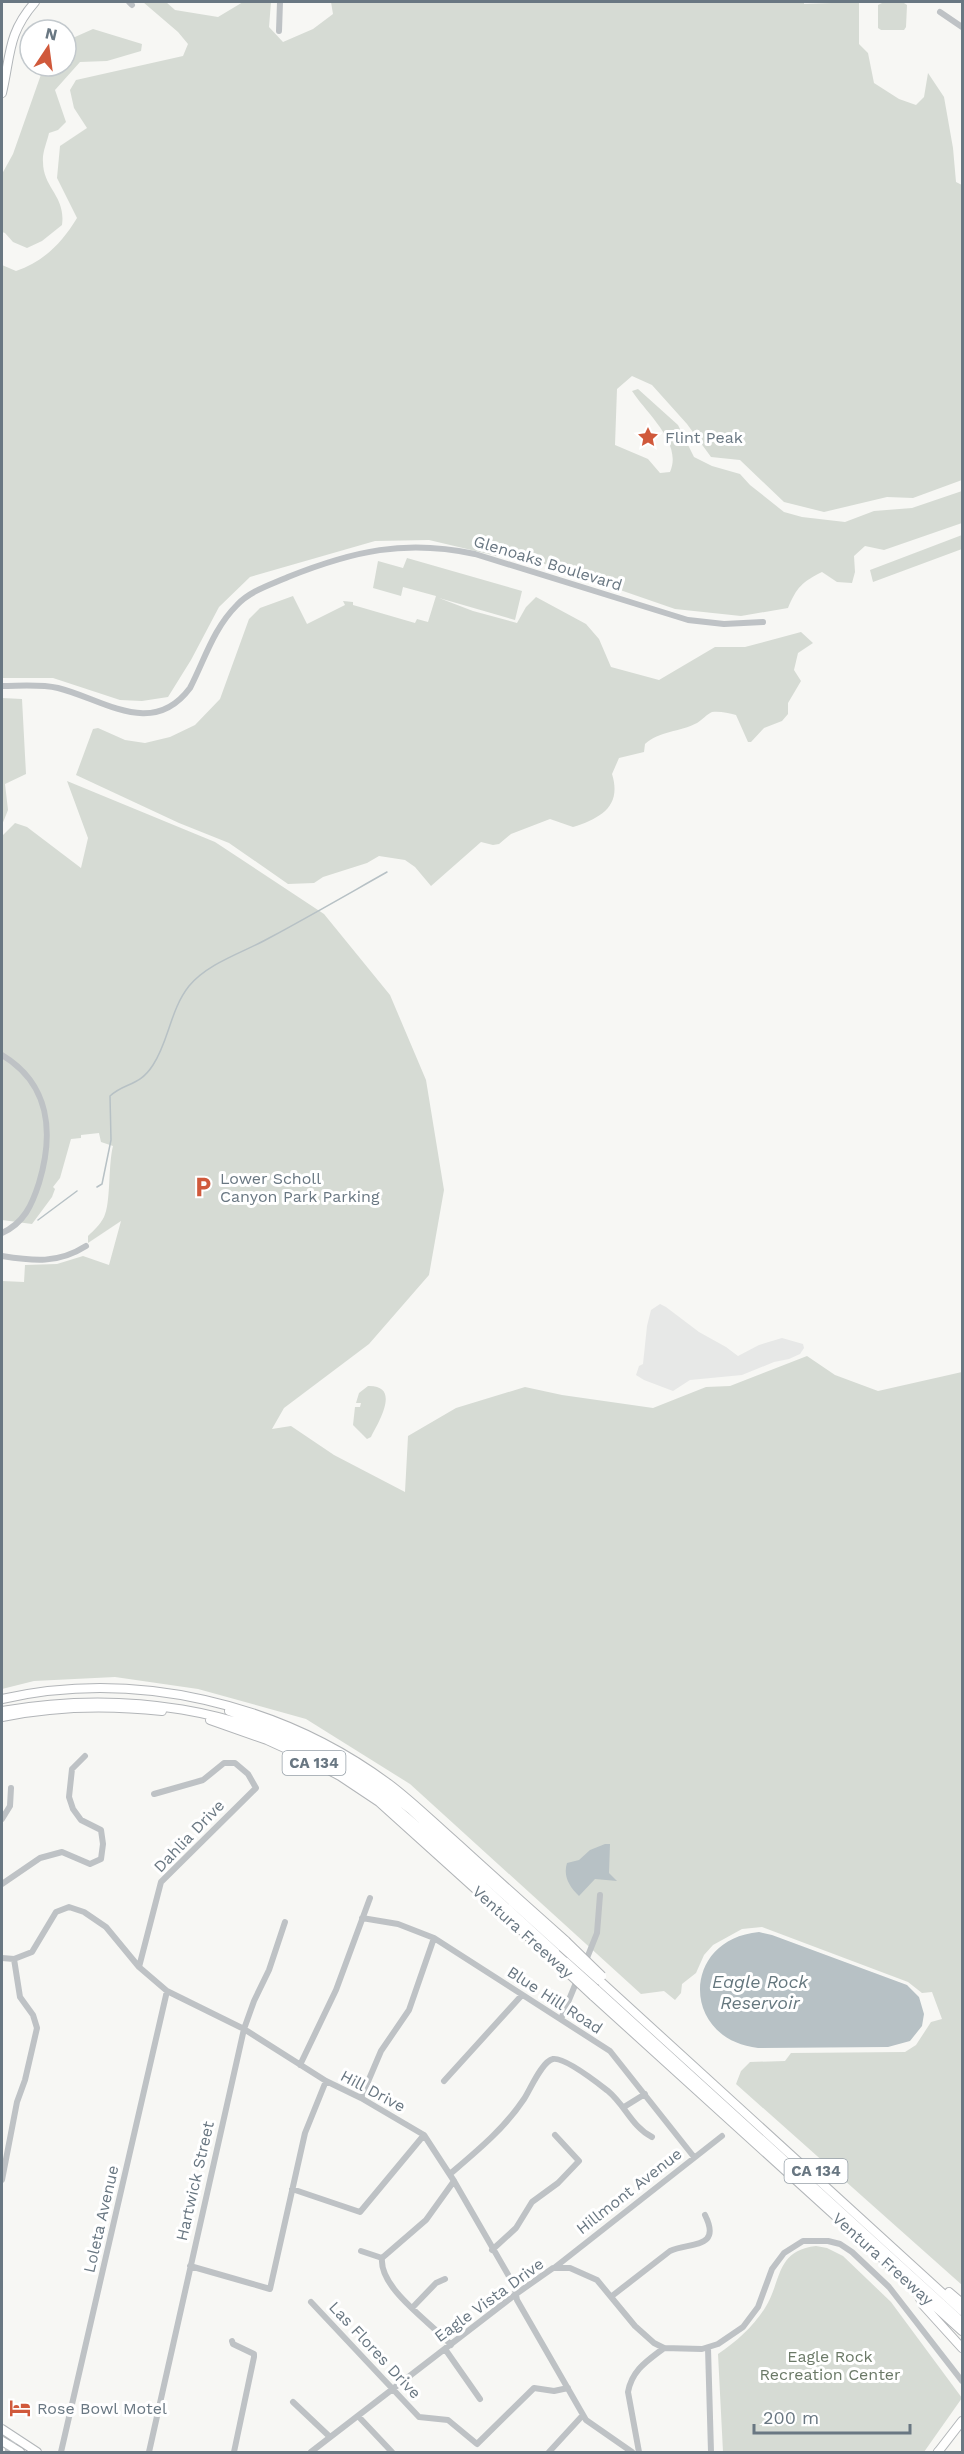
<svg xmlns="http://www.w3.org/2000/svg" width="964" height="2454" font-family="'Work Sans',sans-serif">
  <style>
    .built { fill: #e7e8e7 }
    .green { fill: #d6dbd4 }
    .water { fill: #b7c1c5 }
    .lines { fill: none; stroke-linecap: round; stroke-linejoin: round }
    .stream { stroke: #b7c1c5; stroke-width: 1.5 }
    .major-casing { stroke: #b2b6b9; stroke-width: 10 }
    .highway-casing { stroke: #b2b5b8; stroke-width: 10 }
    .minor { stroke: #bec2c5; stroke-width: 6 }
    .major { stroke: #fff; stroke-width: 8 }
    .highway { stroke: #fff; stroke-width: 8 }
    .highway-bridge-casing { stroke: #b2b5b8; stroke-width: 10; stroke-linecap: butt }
    .highway-bridge { stroke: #fff; stroke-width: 8 }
    .labels { text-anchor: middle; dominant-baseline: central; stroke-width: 6; stroke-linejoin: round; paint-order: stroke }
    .shield { fill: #fff; stroke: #96a0a8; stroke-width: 1.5 }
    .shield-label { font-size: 15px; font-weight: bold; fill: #697782 }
    .poi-label { font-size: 16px; fill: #697782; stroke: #fff; text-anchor: start }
    .street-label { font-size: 16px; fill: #697782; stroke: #fff }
    .park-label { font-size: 16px; fill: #6b7967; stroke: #fff }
    .water-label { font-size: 18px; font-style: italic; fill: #65777e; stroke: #fff }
  </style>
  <rect width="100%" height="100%" fill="#f7f7f4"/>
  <path class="built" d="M660,1304L666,1307L699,1332L726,1347L738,1356L759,1345L782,1338L803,1344L804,1348L800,1354L789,1359L774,1362L742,1375L690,1380L673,1391L644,1380L636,1375L639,1366L643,1364L647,1326L651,1310Z"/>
  <path class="green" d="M143,2H166L175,10L218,17L243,2H271L269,27L283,42L313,29L333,14L331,2H804V4L859,2V44L868,53L874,83L899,99L916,105L924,97L928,73L944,97L953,148L956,182L962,185V480L913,498L887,497L824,512L784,502L740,460L711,457L687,424L652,385L632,376L617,389L615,445L648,459L660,473L670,472C683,443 646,413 632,391L638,389L678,425L694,457L712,466L740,474L750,485L784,512L802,517L845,522L874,511L912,508L962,491V523L884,550L865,546L854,556L855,572L852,583L837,582L822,572C802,582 797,587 788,608L741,616L675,609L545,564L501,557L429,540L375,541L250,577L219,607L191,660L168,697L142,701L120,700L53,678H2V265L16,271C43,262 62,243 77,218L57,178L60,146L87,128L74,108L70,90L76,80L183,56L188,44L178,32Z
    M882,3H904L907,5L906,27L904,30H881L878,28V5Z
    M93,29L142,44L141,51L107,61L80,62L55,90L66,122L58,130L49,133C47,142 42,153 43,162C43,188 66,196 62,225L42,241L27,248L13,242L5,233L2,232V174L13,154L44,66H66V41Z
    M962,535V549L873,582L870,570Z
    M407,558L522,591L515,620L439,598L473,611L517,623L526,607L536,597L586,624L599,639L611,667L659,680L715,647H745L801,632L813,643L798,653L794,670L801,681L788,703V714L782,721L764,728L751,742H748L736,715C728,713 720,711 712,712C707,714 702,720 697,723C680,732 659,731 645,744L644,752L619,758L612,774C622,806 601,818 573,827L550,819L511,834L499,844L493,845L481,842L431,886L415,867L405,860L379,856L367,863L323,877L314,883L288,884L229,843L179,823L76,775L93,729L98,728L125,740L145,743L170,737L195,725L220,699L249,619L260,608L293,596L307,624L345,605L343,601L353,602V605L415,623L417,619L428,622L436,596L403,587L401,596L373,588L378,561L403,568Z
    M2,698L22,699L26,774L5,784L8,810L2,825Z
    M67,781L215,842L324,914L390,995L426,1080L444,1190L429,1275L369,1344L284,1408L272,1429L291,1426L334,1455L405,1492L408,1436L456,1408L525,1387L562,1395L653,1408L706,1387L730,1386L807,1356L835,1375L878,1391L962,1372V2285L736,2084L741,2071L750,2062L785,2061L791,2053L905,2052L916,2045L931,2022L942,2019L932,1992L922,1993L908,1982L762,1927L742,1929L713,1945L704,1955L696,1973L682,1984L681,1993L675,2000L664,1991L641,1994L410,1784L306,1719L198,1689L115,1677L34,1681L2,1689V1281L24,1282L25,1265L57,1264L83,1256L109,1265L121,1221L88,1243V1236C94,1230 100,1225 104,1217C111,1203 108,1165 113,1146L101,1142L99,1133L81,1135V1138L71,1139L60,1178L53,1187L55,1189L52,1197L32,1224L2,1220V836L15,823L27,827L81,868L88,838Z
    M368,1386C402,1385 378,1423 371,1437L367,1439L353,1425L355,1407H360L361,1403H356L359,1393Z
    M816,2246L827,2248L843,2256L891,2302L962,2398L924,2452H723L718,2354C737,2341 753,2327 765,2308C782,2281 775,2251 816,2246Z"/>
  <path class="water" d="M605,1844H610L609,1873L617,1881L595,1879L579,1896C569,1886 563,1876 567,1863L579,1860L590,1850Z
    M759,1932L772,1935L907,1985L919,1997L924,2014L922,2026L910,2041L888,2047L758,2048C680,2039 681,1939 759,1932Z"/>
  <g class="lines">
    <path class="stream" d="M97,1187L102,1184L111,1140L110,1096C125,1082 139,1087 153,1065C169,1041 170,1010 189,986C209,962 245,952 271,937C310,916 348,894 387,872
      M38,1220L77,1191"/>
    <defs>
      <path id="major" d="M2,93C11,55 7,34 35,2
        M2,2429L37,2452
        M2,2441L20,2452
        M938,2452L962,2421"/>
      <path id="highway" d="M2,1699C135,1669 280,1703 389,1784C413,1802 435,1824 458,1844C494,1877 530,1909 566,1941
        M2,1711C121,1690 247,1707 350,1774C391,1801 426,1834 462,1867C497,1899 531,1930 566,1962
        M229,1711L296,1736L344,1761L372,1780L410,1809L562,1947
        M2,1717C55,1706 108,1705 162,1711
        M210,1720L267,1740L302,1756L340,1776L379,1802L563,1968
        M599,1980L962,2311
        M596,1989L962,2322
        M593,1996L962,2331
        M916,2290L923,2305L962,2348
        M949,2292L962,2303
        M938,2452H940"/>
    </defs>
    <use href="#major" class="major-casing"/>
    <use href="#highway" class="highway-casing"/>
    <path class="minor" d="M129,2L132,5
      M940,12L962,27
      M279,31L280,2
      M2,686C20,686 40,684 58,688C103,699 152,739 190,688C205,659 213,629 237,605C250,591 270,585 288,577C353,551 405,539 475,554L688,620L724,624L763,622
      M2,1055C50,1084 54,1133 39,1183C32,1205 24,1223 2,1233
      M2,1256C33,1261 58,1264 86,1246
      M2,1819L10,1806L11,1788
      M2,1884L40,1858L62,1852L90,1864L101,1859L103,1844L101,1830L81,1820L73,1809L69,1797L72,1769L85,1756
      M362,1918L398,1924L434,1938L610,2051L694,2157
      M2,1958L14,1959L32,1952L56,1912L69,1907L84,1912L106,1927L139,1967L167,1991L244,2029L326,2081L361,2098L424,2135L454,2181L514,2285L517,2300L586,2420L632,2452
      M585,1963L597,1933L600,1895
      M139,1967L161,1882L256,1788L248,1774L235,1763H224L203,1780L154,1794
      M561,2019L578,1978
      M300,2065L336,1990L370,1898
      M444,2081L522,1995
      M361,2098L381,2051L409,2010L434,1938
      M624,2107L645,2094
      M450,2174C477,2151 504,2129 524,2099C530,2090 542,2061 553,2059C565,2057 599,2084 608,2091C625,2105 632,2127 652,2137
      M2,2180L17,2102L25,2080L37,2028L33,2015L20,1997L14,1959
      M292,2189L360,2212L424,2135
      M492,2250L516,2228L532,2202L558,2183L579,2161L555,2135
      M361,2251L382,2258C379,2289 432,2323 451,2345
      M382,2258L426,2220L454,2181
      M190,2266L270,2289L305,2133L326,2081
      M554,2268L722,2136
      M612,2296L670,2251C690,2242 722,2249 705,2215
      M311,2302L419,2417L448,2420L477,2444L534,2388L554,2391L568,2388
      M412,2308L436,2283L445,2279
      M232,2341L233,2344L254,2354V2357L234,2452
      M708,2348L711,2452
      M445,2349L480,2399
      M293,2402L330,2437
      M358,2416L392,2452
      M8,2452V2446L16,2440
      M61,2452L167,1991
      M149,2452L244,2029L254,2001L269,1970L285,1922
      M311,2452L516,2294L553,2268H570L597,2280L635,2326L654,2343L664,2348L702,2349L718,2344L743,2327L758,2307L772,2269L784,2253L803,2241H828L840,2244L852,2252L889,2287L962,2381
      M549,2452L583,2415
      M639,2452L628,2392C632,2370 647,2361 664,2348"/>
    <use href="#major" class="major"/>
    <use href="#highway" class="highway"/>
    <defs>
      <path id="highway-bridge" d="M566,1941L602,1976
        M562,1947L599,1980
        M566,1962L596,1989
        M563,1968L593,1996"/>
    </defs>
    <use href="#highway-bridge" class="highway-bridge-casing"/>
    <use href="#highway-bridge" class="highway-bridge"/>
  </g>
  <defs>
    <symbol id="sight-bare" viewBox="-9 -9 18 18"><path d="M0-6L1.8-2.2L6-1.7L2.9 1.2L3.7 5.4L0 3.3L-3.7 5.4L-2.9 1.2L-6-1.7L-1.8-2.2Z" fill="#d0593b" stroke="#fff" stroke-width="2.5" paint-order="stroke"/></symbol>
    <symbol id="parking-bare" viewBox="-9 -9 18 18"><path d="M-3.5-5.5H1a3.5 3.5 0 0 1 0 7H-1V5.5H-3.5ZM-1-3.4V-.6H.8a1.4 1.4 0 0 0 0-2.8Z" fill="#d0593b" stroke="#fff" stroke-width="2.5" paint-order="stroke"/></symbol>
    <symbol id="hotel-bare" viewBox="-9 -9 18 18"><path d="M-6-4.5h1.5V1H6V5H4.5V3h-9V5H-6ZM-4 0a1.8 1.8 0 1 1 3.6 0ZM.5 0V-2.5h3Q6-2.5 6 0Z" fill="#d0593b" stroke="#fff" stroke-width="2.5" paint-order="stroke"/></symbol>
  </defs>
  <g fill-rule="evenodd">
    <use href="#sight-bare" x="633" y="422" width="30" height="30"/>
    <use href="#parking-bare" x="188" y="1172" width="30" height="30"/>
    <use href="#hotel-bare" x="5" y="2393" width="30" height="30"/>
  </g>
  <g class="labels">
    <g class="shield">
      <rect x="282.5" y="1751" width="63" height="24" rx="4.5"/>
      <rect x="784.5" y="2159" width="63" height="24" rx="4.5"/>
    </g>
    <g class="shield-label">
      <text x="314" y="1763">CA 134</text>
      <text x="816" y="2171">CA 134</text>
    </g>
    <g class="poi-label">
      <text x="665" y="437">Flint Peak</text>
      <text x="220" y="1178">Lower Scholl<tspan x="220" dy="18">Canyon Park Parking</tspan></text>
      <text x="37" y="2408">Rose Bowl Motel</text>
    </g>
    <g class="street-label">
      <text transform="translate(548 563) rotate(17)">Glenoaks Boulevard</text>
      <text transform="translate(189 1836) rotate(-46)">Dahlia Drive</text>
      <text transform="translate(523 1932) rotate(42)">Ventura Freeway</text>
      <text transform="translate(555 2000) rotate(33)">Blue Hill Road</text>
      <text transform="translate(373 2091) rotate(28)">Hill Drive</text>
      <text transform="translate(195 2181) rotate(-77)">Hartwick Street</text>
      <text transform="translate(629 2191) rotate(-38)">Hillmont Avenue</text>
      <text transform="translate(101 2219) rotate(-77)">Loleta Avenue</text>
      <text transform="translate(883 2259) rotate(42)">Ventura Freeway</text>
      <text transform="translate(489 2300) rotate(-36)">Eagle Vista Drive</text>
      <text transform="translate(375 2350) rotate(47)">Las Flores Drive</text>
    </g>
    <g class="park-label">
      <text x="830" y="2356">Eagle Rock<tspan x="830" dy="18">Recreation Center</tspan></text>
    </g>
    <g class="water-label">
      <text x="760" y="1981">Eagle Rock<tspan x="760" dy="21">Reservoir</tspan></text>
    </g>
  </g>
  <rect width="964" height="2454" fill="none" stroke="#697782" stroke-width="6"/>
  <g transform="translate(48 48) rotate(13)"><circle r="28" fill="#ffffff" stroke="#c3c9cd" stroke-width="1.5"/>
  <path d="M0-4.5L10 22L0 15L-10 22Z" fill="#d0593b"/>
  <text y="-9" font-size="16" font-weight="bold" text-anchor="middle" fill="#697782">N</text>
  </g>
  <path d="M754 2424v9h156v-9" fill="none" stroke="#697782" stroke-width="3"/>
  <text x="763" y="2424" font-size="18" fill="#697782" stroke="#ffffff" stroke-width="4.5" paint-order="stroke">200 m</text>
</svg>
